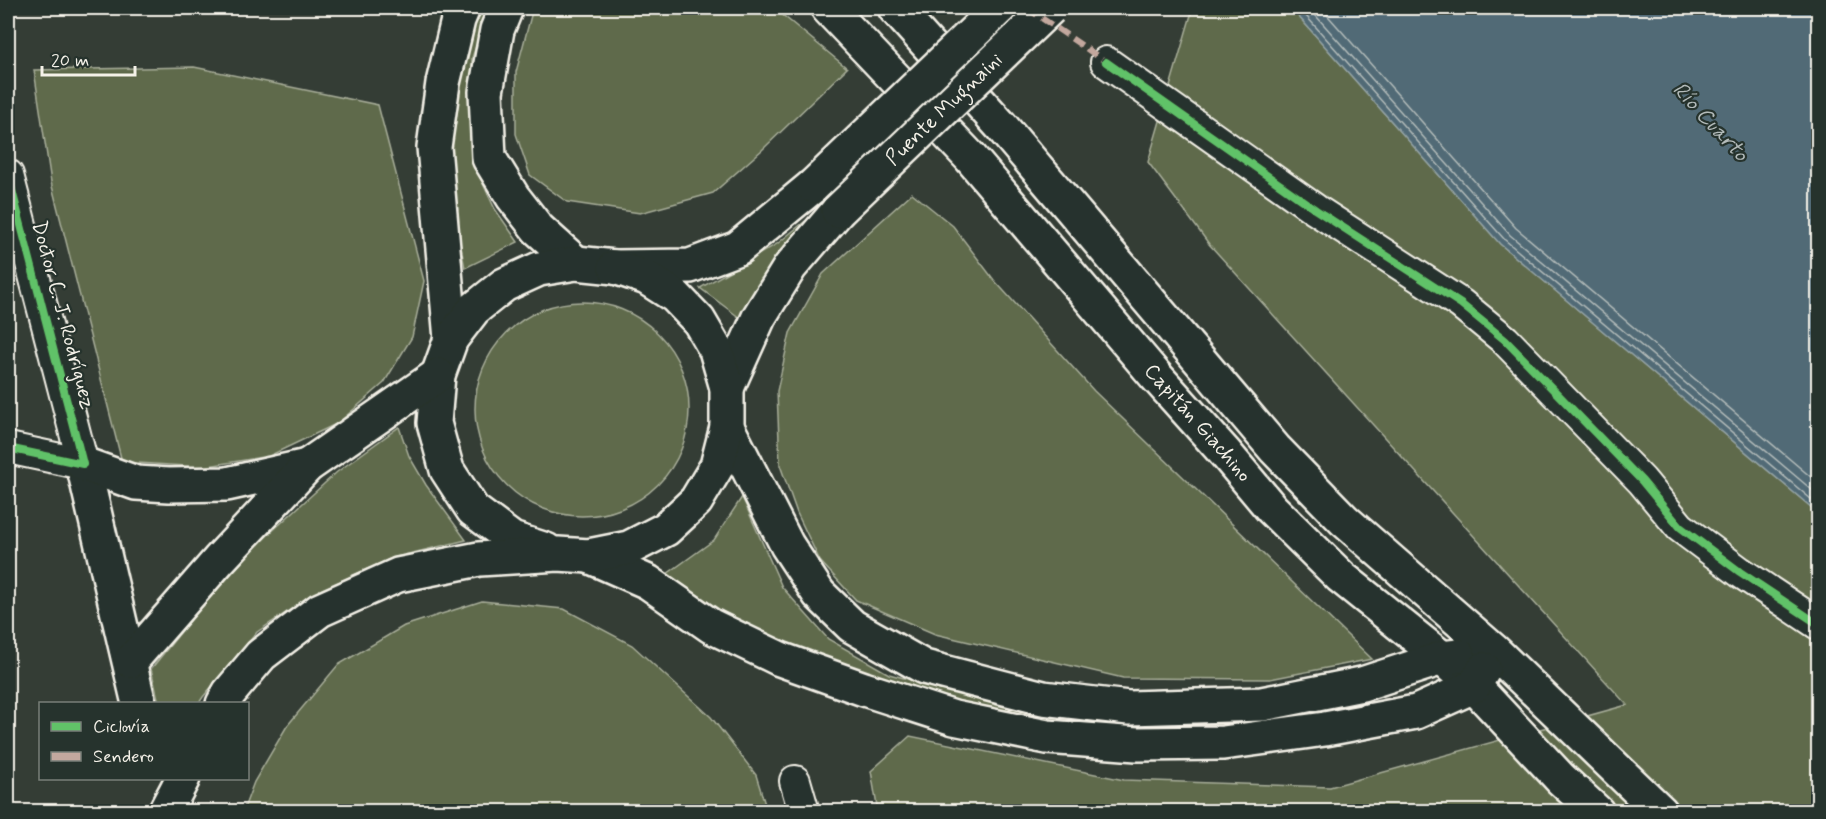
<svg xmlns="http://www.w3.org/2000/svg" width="1826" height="819" font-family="Mynerve,sans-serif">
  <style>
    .green { fill: #5e6b4c; stroke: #a9ae9a; stroke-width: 1.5 }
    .water { fill: #516b76; stroke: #92a1a4; stroke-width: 1.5 }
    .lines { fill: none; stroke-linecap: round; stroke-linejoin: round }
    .shore { stroke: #b3bbba; stroke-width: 1.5 }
    .minor-casing { stroke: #f4f1e8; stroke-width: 34 }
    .secondary-casing { stroke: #f4f1e8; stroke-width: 38 }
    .minor { stroke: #26332d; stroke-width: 30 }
    .secondary { stroke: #26332d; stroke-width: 33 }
    .secondary-bridge-casing { stroke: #f4f1e8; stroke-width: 38; stroke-linecap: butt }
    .secondary-bridge { stroke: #26332d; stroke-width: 33 }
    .quiet { stroke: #c3a89e; stroke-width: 6; stroke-dasharray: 12 6; stroke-linecap: butt }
    .cycleway-casing { stroke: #26332d; stroke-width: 11 }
    .cycleway { stroke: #61c268; stroke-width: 8 }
    .labels { text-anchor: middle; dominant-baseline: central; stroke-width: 4.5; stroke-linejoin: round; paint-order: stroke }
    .street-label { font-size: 21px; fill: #f4f1e8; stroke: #26332d }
    .water-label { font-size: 22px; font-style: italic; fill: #b3bbba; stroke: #26332d }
  </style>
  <rect width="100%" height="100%" fill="#343d35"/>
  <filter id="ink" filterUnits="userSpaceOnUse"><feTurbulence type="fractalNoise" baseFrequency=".0167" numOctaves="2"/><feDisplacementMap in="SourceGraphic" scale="12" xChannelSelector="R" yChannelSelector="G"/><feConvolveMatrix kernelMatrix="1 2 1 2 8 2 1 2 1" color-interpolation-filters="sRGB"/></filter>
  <g filter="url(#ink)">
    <path class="green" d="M474,8H489L472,58L470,132L477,171L495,209L518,242L465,268L451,197L450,118Z
      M533,8H774L847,68L762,150L713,193L640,213L567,202L530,175L516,134V72Z
      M1193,8H1291L1500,244L1818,513V811L878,812L871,771L910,736L1124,780L1330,787L1627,705L1209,244L1148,162Z
      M194,67L378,105L424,281L412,337L384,383L338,423L269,456L202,467L122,462L51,182L34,70Z
      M858,178L778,264L740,318L700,288L777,244Z
      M912,193L953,226L994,280L1094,391L1372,659L1270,679L1123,678L935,634L856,600L820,561L797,513L780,465L777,391L790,333L823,274Z
      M475 409a107 107 0 1 1 214 0a107 107 0 1 1-214 0Z
      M399,427L409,456L426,485L466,540L392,558L320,590L257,632L203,697L199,703H159L151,669L197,612L257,545L337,472Z
      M742,497L782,587L828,639L889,674L1016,708L1242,717L1408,698L1261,725L1111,730L978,716L850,675L734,619L667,574L714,540Z
      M482,601L564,609L632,645L711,717L756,775L767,811H243L254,782L287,726L338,665L404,626Z"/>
    <path class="water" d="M1291,8H1818V513L1500,244Z"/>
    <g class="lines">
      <path class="shore" d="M1299,8L1505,240L1818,505
        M1309,8L1510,235L1818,495
        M1321,8L1516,228L1818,483"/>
      <defs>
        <path id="minor" d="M1106,62L1316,210L1461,304L1505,340L1642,481L1680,527L1740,572L1818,624
          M8,175L83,464L8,448
          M795,781L804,812"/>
        <g id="secondary">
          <path d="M506,8L497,30L486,92L489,158L513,197L538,229L576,263"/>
          <path id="s1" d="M828,8L970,157L1155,375L1226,454L1272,509L1341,577L1442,658L1474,686L1561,779L1597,812"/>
          <path d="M895,8L1002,127L1275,449L1344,520L1494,651L1661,812"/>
          <path d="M451,339L434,147L443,83L458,20L463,8"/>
          <path d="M727,388L759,317L790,267L838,211"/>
          <path d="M727,427L787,545L819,594L852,626L924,667L1043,698L1129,708L1262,704L1362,684L1442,658L1459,656"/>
          <path d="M83,464L139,704"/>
          <path d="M83,464L136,483L169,485L227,484L307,466"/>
          <path d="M546,550L512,539L473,510L447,470L434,423L438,375L451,339L474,309L504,285L539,269L576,263L615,267L690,266L738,248L813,186"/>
          <path d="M589,556L648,582L711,626L780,659L864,689L954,718L1047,737L1137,744L1223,743L1325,729L1416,712L1474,686L1484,669"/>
          <path d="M131,661L219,560L307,466L438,375"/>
          <path d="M223,704L229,693L261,655L320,610L398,575L479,559L558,554L589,556L629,548L666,529L696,501L717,466L727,427V388L716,350L699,321L675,296L647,278L615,267"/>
          <path d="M165,812L183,778"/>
        </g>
      </defs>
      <use href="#minor" class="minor-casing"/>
      <use href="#secondary" class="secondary-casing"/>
      <use href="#minor" class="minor"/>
      <use href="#secondary" class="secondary"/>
      <defs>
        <g id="secondary-bridge">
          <path d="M813,186L999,8"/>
          <path id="s2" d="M838,211L1050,8"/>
        </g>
      </defs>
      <use href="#secondary-bridge" class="secondary-bridge-casing"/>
      <use href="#secondary-bridge" class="secondary-bridge"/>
      <path class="quiet" d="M1027,8L1106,62"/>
      <defs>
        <path id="cycleway" d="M1106,62L1316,210L1461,304L1505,340L1642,481L1680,527L1740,572L1818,624
          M8,175L83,464L8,448"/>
      </defs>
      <use href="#cycleway" class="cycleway-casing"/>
      <use href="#cycleway" class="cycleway"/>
    </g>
  </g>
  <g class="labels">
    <g class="street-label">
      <text stroke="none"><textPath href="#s2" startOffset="147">Puente Mugnaini</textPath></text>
      <text transform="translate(63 315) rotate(75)">Doctor C. J. Rodríguez</text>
      <text stroke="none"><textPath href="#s1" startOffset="556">Capitán Giachino</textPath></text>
    </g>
    <g class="water-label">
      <text transform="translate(1710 122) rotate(47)">Río Cuarto</text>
    </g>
  </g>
  <rect width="1826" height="819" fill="none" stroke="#26332d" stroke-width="30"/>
  <rect x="15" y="15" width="1796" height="789" fill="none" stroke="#f4f1e8" stroke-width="2" filter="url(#ink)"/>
  <rect x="39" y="702" width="210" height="78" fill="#26332d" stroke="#787f78" stroke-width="1.5"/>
  <rect x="51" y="722" width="30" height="9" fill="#61c268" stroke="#787f78" stroke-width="1.5"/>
  <text x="93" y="732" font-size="18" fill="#f4f1e8">Ciclovía</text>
  <rect x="51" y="752" width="30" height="9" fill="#c3a89e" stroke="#787f78" stroke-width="1.5"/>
  <text x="93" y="762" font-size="18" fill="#f4f1e8">Sendero</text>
  <path d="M42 66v9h93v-9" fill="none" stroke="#f4f1e8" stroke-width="3"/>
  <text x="51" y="66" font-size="18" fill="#f4f1e8" stroke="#26332d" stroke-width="4.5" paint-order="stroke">20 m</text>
</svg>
